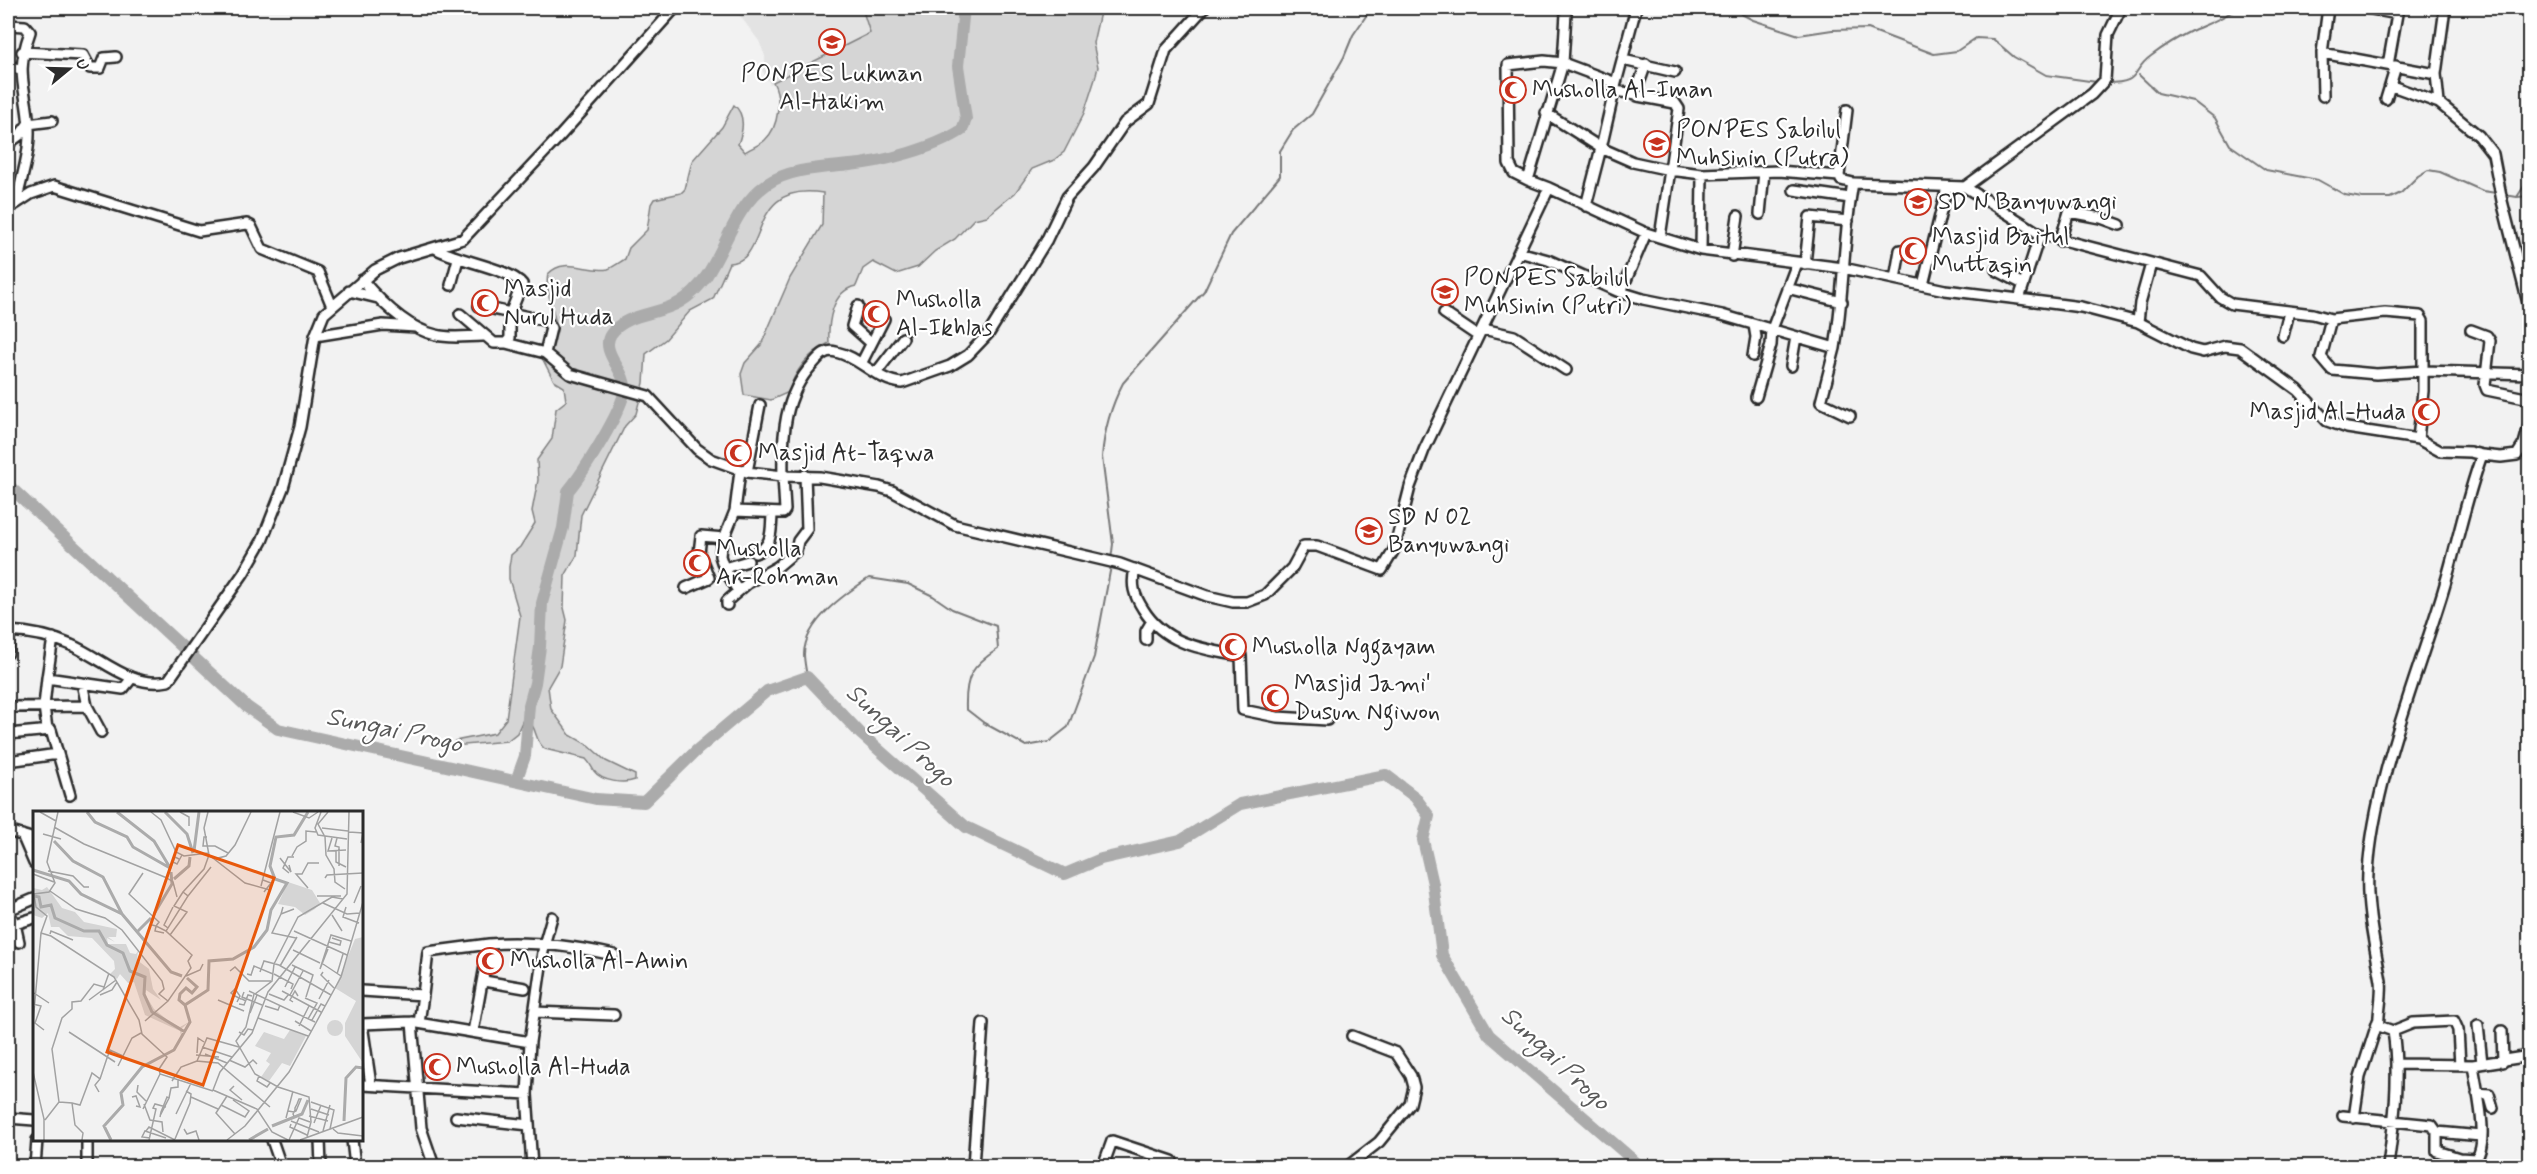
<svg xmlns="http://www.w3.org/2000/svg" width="2537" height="1174" font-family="Mynerve,sans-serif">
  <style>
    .built { fill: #e3e3e3 }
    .green { fill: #d5d5d5; stroke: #808080; stroke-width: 1.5 }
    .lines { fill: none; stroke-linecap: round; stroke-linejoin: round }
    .stream { stroke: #787878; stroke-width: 2 }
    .river { stroke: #ababab; stroke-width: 12 }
    .minor-casing { stroke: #2b2b2b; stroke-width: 14 }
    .minor { stroke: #fff; stroke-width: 9 }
    .labels { text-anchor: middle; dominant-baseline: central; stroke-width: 4.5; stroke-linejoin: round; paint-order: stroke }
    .poi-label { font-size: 24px; fill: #2b2b2b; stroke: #fff; text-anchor: start }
    .water-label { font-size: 26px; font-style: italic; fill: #585858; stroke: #fff }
    .inset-river { fill: none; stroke: #ababab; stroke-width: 3 }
    .inset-road { fill: none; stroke: #a2a2a2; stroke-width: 1.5 }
    .view { fill: #e8590c; fill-opacity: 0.15; stroke: #e8590c; stroke-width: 3 }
    .inset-edge { fill: none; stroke: #2b2b2b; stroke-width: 3 }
  </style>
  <rect width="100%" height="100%" fill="#f2f2f2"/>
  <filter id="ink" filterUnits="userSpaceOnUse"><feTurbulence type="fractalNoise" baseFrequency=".0167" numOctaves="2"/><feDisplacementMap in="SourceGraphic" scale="12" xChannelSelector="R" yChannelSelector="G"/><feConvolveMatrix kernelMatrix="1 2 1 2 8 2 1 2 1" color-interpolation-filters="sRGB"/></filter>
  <g filter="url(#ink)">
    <path class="built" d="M734,8H862L870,33L770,84L760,66L765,62V56L759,41Z"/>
    <path class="green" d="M862,8H1101L1093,43L1098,67L1095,79L1084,113L1064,152L1054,160L1032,169L1015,193L987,216L974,219L955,239L935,251L918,267L896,274L873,262L863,269L856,286C831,291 828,324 829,343C810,352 794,371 789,392L771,400L744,395L741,374L745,363L761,345L790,278L822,225L823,193C744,181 772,261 729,263L713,299L690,311L666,339L646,354L644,383L636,414L625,426L581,515L577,555L565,576L564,608L567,620L560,666L548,687L551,709L570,735L588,745L606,761L635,775V780C624,784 602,782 594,771C591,766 590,763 586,759L545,749C533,740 539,727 524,717L517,733L507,741L454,746L455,741L495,733L506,719L520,616L509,579V567L511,555L520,547L535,523L532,511L538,480L537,460L552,439L556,409L566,401L564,387L554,381L541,356L548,334L556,329C556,312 544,291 548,274C565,256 587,273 608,269C613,267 620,262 625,259L629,248L647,230L651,204L654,199L681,193L685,189L692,161L722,127L734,105C746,115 743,131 738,144L745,152C751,148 760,145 765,140C779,127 782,98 773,82L870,33Z"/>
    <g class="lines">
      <path class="stream" d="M1730,8L1753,20L1799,35L1832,30L1868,29L1934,54L1957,51L1976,38L1993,39L2014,57L2046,75L2097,82
        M2139,75L2158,93L2193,101L2215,118L2230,145L2266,170L2318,180L2345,195L2362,198H2390L2401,193L2418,176L2428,170L2440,172L2483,191L2496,193
        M2106,83C2143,83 2130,71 2151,56C2163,47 2177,38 2191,31C2207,24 2223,19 2237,8
        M2505,195L2517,197L2530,177
        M2517,197L2530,196
        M1111,560L1113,544L1102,457C1104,431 1111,406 1123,383L1204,291L1231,234L1280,176V151L1293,130L1312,114L1344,57L1353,35L1366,16L1368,8
        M807,677C806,670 804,661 804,654C805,621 845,594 869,578L908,584L933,596L952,609L996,626L998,649C971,666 965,677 966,709L984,723L1026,746L1049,742L1068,727L1094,657L1111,566"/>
      <path class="river" d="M8,485L247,707L278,729L596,799L644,802L697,750L767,691L807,677L861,734L966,827L1065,874L1101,859L1180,841L1240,804L1386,775L1415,797L1429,816L1423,840L1433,884L1442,955L1489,1035L1640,1166
        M516,781L525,756L529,705L535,683L540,647L542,603L563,528L568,491C583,473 623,410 625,388C626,371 599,351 611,334C625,313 659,315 680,302C724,275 724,214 767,184C790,168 824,168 850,165C883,162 935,148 962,130L966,119L958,66L964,8"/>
      <defs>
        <path id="minor" d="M1204,8L1166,50L1149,104L1125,122L1094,167L1067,197L1046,241L989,333L968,355L950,366L902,383C877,381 860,357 836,352C825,349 820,356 813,364C784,395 782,435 783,476L820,477L879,487L892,491L955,525L1120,564L1207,596L1233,602H1247L1265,595L1292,568L1304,546H1317L1382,570L1394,550L1410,487L1424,450L1549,188L1646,233L1701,250L1843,268L1945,290L2019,299L2040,234L2201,276L2220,297L2232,304L2313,314L2331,319L2321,357L2332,370L2376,374L2424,371L2530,374
          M2328,8L2322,53L2436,74
          M2366,8L2397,14L2388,65
          M2445,8L2436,74L2439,103L2479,136L2493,154L2502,201L2530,311
          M8,25L25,26L30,32C14,77 27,86 29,129C30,153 21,180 16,203
          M22,52L83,55L90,68H100L104,58L116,57
          M2322,53L2323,96
          M1623,60L1675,72
          M1646,64L1636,92L1638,96L1675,103L1679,109L1660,237
          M8,66L20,69
          M2392,86L2439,103
          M1614,91L1637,94
          M2386,99L2396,66
          M1847,110L1839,176L1841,180L1853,183
          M1546,113L1601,148L1616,83
          M8,144L20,135L28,124L52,121
          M1528,180L1514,173L1509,163L1508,65L1544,61L1563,63L1566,13
          M1965,187L2092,94L2105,80L2108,35L2121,8
          M1549,188L1528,180L1563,63L1616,83L1636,8
          M1794,190L1850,198
          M1586,206L1601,148L1633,162L1670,170L1702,174L1779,171L1839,176
          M8,209L31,194L54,186L199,231L247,224L251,226L262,249L318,272L332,306
          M1760,214L1764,172
          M2060,241L2069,212L2101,218L2120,225
          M435,248C456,261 509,268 522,284L510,314V338L506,343H494L460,314
          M1701,250L1702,174
          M1519,252L1548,260L1617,291L1643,299L1722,315L1835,348C1844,293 1843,237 1853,183L1965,187L2040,234
          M1732,256L1738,216
          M1805,264L1810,217L1848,221
          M1996,270L2023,284
          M1895,279L1900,250
          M362,280C380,301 408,329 436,335C451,339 468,336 483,336
          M451,285L458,259
          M1923,285L1947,187
          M1787,288L1842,302
          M349,291L378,298
          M1621,292L1646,233
          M2019,299L2081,307L2138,322L2191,349L2203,352L2225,346L2240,348L2298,390L2327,421L2347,428L2418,439
          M479,306L547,321L551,328L545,353L570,374L648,396L697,449L711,459L747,472L783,476L785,510L783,513L735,511
          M858,306L852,326L871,343
          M1444,313L1478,336
          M2331,319L2385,313L2420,316L2423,321V391L2418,439L2440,451L2470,452L2482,455
          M2138,322L2140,303L2151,264
          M1483,329L1514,336L1566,370
          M2471,330L2487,336L2490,341L2485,385L2487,390L2530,399
          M315,336L383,325L416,327
          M2283,336L2289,312
          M506,343L545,353
          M1835,348L1821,402L1850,416
          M1753,356L1756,337L1754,325
          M862,362L884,319
          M1791,366L1796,337
          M876,373L903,338
          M1756,397L1771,345L1772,329L1797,263
          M747,472L760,405
          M755,553C773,547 771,530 772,514
          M724,568L748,561
          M1135,569C1131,585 1134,595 1143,609C1165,645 1203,649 1241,656L1243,710L1277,717L1327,720
          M686,588L709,578L699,553L701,536L724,538
          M738,591L724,568L720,556L721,546L735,511L740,471
          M727,605V601L748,583L777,567L796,551L798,541L807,529L805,475
          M8,631C29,632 51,636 71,645C102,658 131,689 168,681L243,574L262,541L283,488L300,427L315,336L324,314L375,270L399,258L463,239L560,136L675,8
          M53,638L47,678L123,689L132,678
          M1146,640V631L1152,621
          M8,653L9,631
          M87,706L101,732
          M8,707L87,706L82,683
          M47,729L44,706L47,678
          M8,734L51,730L70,795
          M8,761L58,754
          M8,831L34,839
          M22,835L34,863
          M8,910L34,899
          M8,911L15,924L19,942
          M15,924L34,918
          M489,944C530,941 573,946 614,955
          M484,981L525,988
          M362,991L423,995L428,952L489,944L473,1032
          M534,1012L614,1015
          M412,1022L421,1128L434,1166
          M419,1023L423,995
          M362,1024L412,1022L530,1042L527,1094L532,1166
          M362,1024L371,1085
          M2478,1025L2482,1063
          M2393,1031L2413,1023L2454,1021L2458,1030L2460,1065
          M2502,1031L2503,1062
          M530,1042L544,945L552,917
          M2396,1064L2473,1065L2530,1056
          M362,1085L527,1094
          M2477,1093L2489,1094L2493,1108
          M2343,1116L2432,1125L2437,1132V1151L2459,1158L2476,1159C2490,1142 2476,1086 2473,1065
          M456,1117L529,1125
          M8,1118L34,1120
          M2354,1118L2360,1077L2378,1021
          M2437,1132L2481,1136
          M87,1140V1166
          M272,1140L281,1166
          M320,1140L321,1166
          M352,1140L355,1166
          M35,1166L37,1140
          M973,1166L983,1023
          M1103,1166L1112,1141L1172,1161L1169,1166
          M1348,1166L1379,1142L1410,1104L1414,1087L1411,1076L1396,1053L1352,1036
          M2388,1166C2394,1122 2400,1076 2393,1031L2379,1026C2377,1019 2383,995 2381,981C2375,946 2366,909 2368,873C2373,786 2413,687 2439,604C2455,555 2464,504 2482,455L2501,457L2517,455L2524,444L2530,422"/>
      </defs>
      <use href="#minor" class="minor-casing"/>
      <use href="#minor" class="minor"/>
    </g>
  </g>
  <defs>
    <symbol id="school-ring" viewBox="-11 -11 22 22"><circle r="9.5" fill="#fff" stroke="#c8321e" stroke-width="1.5"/><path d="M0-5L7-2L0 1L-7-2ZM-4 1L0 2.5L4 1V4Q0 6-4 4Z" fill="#c8321e"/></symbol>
    <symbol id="mosque-ring" viewBox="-11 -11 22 22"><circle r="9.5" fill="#fff" stroke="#c8321e" stroke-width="1.5"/><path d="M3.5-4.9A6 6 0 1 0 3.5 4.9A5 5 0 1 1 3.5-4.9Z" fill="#c8321e"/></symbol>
  </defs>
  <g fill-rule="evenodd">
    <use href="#school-ring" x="817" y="27" width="30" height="30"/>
    <use href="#mosque-ring" x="1498" y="75" width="30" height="30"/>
    <use href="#school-ring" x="1642" y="129" width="30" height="30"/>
    <use href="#school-ring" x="1903" y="187" width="30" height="30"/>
    <use href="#mosque-ring" x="1898" y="236" width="30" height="30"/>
    <use href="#school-ring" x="1430" y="277" width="30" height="30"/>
    <use href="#mosque-ring" x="470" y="288" width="30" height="30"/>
    <use href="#mosque-ring" x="861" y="299" width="30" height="30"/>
    <use href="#mosque-ring" x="2411" y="397" width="30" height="30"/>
    <use href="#mosque-ring" x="723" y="438" width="30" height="30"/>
    <use href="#school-ring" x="1354" y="516" width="30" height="30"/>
    <use href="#mosque-ring" x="682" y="548" width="30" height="30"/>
    <use href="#mosque-ring" x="1218" y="632" width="30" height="30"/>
    <use href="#mosque-ring" x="1260" y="683" width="30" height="30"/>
    <use href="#mosque-ring" x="475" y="946" width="30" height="30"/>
    <use href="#mosque-ring" x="422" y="1052" width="30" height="30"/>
  </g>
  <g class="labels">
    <g class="poi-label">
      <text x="832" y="74" text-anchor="middle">PONPES Lukman<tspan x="832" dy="28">Al-Hakim</tspan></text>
      <text x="1532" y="90">Musholla Al-Iman</text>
      <text x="1676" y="130">PONPES Sabilul<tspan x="1676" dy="28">Muhsinin (Putra)</tspan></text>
      <text x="1938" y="202">SD N Banyuwangi</text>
      <text x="1932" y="237">Masjid Baitul<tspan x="1932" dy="28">Muttaqin</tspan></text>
      <text x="1464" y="278">PONPES Sabilul<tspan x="1464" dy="28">Muhsinin (Putri)</tspan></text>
      <text x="504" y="289">Masjid<tspan x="504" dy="28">Nurul Huda</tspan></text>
      <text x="896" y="300">Musholla<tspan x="896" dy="28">Al-Ikhlas</tspan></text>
      <text x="2406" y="412" text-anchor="end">Masjid Al-Huda</text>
      <text x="758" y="453">Masjid At-Taqwa</text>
      <text x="1388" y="517">SD N 02<tspan x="1388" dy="28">Banyuwangi</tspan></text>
      <text x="716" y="549">Musholla<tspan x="716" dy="28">Ar-Rohman</tspan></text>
      <text x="1252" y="647">Musholla Nggayam</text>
      <text x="1294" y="684">Masjid Jami'<tspan x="1294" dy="28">Dusun Ngiwon</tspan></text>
      <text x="510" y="961">Musholla Al-Amin</text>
      <text x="456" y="1067">Musholla Al-Huda</text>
    </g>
    <g class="water-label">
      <text transform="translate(394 731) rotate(12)">Sungai Progo</text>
      <text transform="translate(900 736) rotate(43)">Sungai Progo</text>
      <text transform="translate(1555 1059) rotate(43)">Sungai Progo</text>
    </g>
  </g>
  <g transform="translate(33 811)">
    <rect width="330" height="330" fill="#f2f2f2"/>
    <path d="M255,71L279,79L287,92L282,98L272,104L262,96L245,93ZM14,76L29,97L42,101L51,111L84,118L83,126H75L82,131L74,127L75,133H93L97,142L103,143L105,140L104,149L116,158L120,178L128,189L113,179L112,183L121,198L137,211L147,216L156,211L148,218L149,220L148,225L147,220L112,204L101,171L95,172L87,163L84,168L77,163L82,158L81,150L59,127L35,125L26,116H18L15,102L9,107L0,104V77L9,79ZM330,126V252L312,225V212L323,190L302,177L322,128ZM294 217a8 8 0 1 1 16 0a8 8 0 1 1-16 0ZM257,219L273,225L257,255L249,252L236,270L228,266L237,253L233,250L238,242L222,235L231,221L251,228Z" fill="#d5d5d5"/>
    <path class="inset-river" d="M54,1L62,11L94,26L100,36L137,57M84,1L121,30L136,55M132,1L154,23L160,42M21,30L40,50L70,66L89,103M161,40L166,1M0,59L36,70L48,83L89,103L138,161L149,165M141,68L156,55L157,46M1,85L6,86L8,96L18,94L22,107L51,120H66L74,134L90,142L97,160L112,166L111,183L119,201L152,221M121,103L139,73L138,61M105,120L118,107M152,194L146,189L147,183L153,177L159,182L164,176L154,167M311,310L313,267L323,256L330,257M239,315L269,303L275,289M78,329L71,315L90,294L88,282L109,256L141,239L157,211L152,194L175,179L176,150L200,148L221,136L234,119L238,99L254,72L242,68L237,55L243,26L261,24L275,1M216,329L235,318"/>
    <path class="inset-road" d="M7,1L23,10M118,1L128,9L143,41L151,45L175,42M147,1L156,6V15M260,1L276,7L285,1M288,1L282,17L285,24L314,28M295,1L285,13L292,26L293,44L301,58L302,71L312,78M21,16L51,33L134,67L140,51M289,17L315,20M316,21L330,22L328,32M10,23L28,28M174,26H171L170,35H182L195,42M299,27L295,40L313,39M304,27L302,35L306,36V55M303,39V51L313,56M176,44L212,72L237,79V73M259,45L264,36L273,30V20L283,21M247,47L258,61L256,54M146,48L142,46L140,51L144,53L149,44M181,48L193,45L202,34L218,1M15,60L40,65L51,76H56M110,62L96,83L126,111L123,115L133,120M256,62L250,57L255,46H261M0,63L21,71M134,67L140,71L144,86M292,67L294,64L330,62M230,69L238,72L231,81M228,75L247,1M275,77L263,63H269L275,52H286M17,80L43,98L72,107L89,119L129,170L131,178L126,183L135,190L158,157L155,150L159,144L133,120L155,85L150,81L171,58L176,44L171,17L175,1M155,85L178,56M284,85H308M289,92L299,86L310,88M290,92L314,103L327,102M321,92L328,75M250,96L248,103L261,98M313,96L310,106L326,112M248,103L239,122L263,127M299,104L309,120M119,114L123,115L122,120L131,122M135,117L131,114L140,96M261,120L314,144M8,122L18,125L81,166L106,209L109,223L134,246L126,258L127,263L180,280M17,123L18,120L40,129M137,124L154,101L141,95L150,81M296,131L307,134L308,130L299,127M260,139L287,152M241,153L265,106L289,92M290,153L308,165M259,154L280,164L273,186M247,155L264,126M287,158L298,124L318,130M287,158L295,138M197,160L202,156L216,170H238M227,161L231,150L246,154L298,184M290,161L288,164L301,177M214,163L218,164L221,155L240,163M241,163L260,173L258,178M304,163L310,143M153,165L167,159L170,153M252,176L262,156M70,179L76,162M216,180L282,211M249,180L288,201M211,181L209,186L229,194M1,182L16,192M221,183L213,216L203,230L222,263L245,276L276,286L278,311L274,326M222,183L239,170L241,153M236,183L251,189L256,183M67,184L79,179L84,171M257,184L270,160M272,187L284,192L275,208M286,188L296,169M56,189L83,169M185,189L211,200M204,191L207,185L202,178L198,182L202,185L208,188H209L213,190M260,191L257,189L262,180L265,185M0,193L8,195L2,212L11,219M206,193L211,194L215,184L219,185M232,195L245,199L247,194M217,202L224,184M225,207L275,225M279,209L288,193L292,195M112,210L135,190M262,210L278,220M0,212L8,122L14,105L3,96L1,83L16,81L22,72L14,51L25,1M266,215L276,195M36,221L82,251M206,221L211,224L215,218L220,219M169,236L199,246M206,236L174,227L164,250L185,252L237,296M164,242L165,227L171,231M172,243L194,252M163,244L186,246M74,247L77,239L90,245M196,249L212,256L220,249L224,253M85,255L99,227L108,222M0,261L11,308V329M226,265L224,270L234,276L237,272M67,268L74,247M139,270L148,256L164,250M105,274L104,281L113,290M201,275L197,279L209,289M194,285L183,302L202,323M99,286L103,285L107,296L103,295M158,286L185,298M136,287L138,277L145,276V269M26,291L39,292L42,314L50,322L49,329M278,291L301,299L297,318M39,292L47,294L59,262L67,268L62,274L66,281M111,293L117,309L129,311L130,321M188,294L212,306L216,300L200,289M110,298L127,263M278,298L296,304M255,300L261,301L263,300L268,288H266L264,293L262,297V299L260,303L261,305M143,303L158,272M276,305L295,310M127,306L128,301L134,286L136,287L127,305M253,307L260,280M12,309L26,291L19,238L29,207L39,198V191L48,190L61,173L71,176M258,310L286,321M281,312L288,294M258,313L257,316L274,324M151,318L154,323L163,320L166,329M300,318L305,322L330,325M113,320L116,316L142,329M290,320L297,294M117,327L109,326L112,320L133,327M142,328L157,292L158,283L153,280M116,329L123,298L120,297L122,293L133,296M194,329L212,315L256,261L308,166L330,91M255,329L239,321L224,298L180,279L187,261L219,222L235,181L314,83L316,1M256,329L266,307L277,311M267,329L330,306"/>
    <path class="view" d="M145,34L241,67L170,274L74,241Z"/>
    <rect width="330" height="330" class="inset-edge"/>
  </g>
  <rect width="2537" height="1174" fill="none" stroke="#fff" stroke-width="30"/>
  <rect x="15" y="15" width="2507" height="1144" fill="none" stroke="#2b2b2b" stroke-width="2" filter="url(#ink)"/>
  <g transform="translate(69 69) rotate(71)" stroke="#ffffff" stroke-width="4.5" paint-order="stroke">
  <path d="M0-4.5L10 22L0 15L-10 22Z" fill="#2b2b2b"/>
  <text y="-9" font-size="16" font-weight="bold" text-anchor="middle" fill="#2b2b2b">U</text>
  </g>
</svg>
